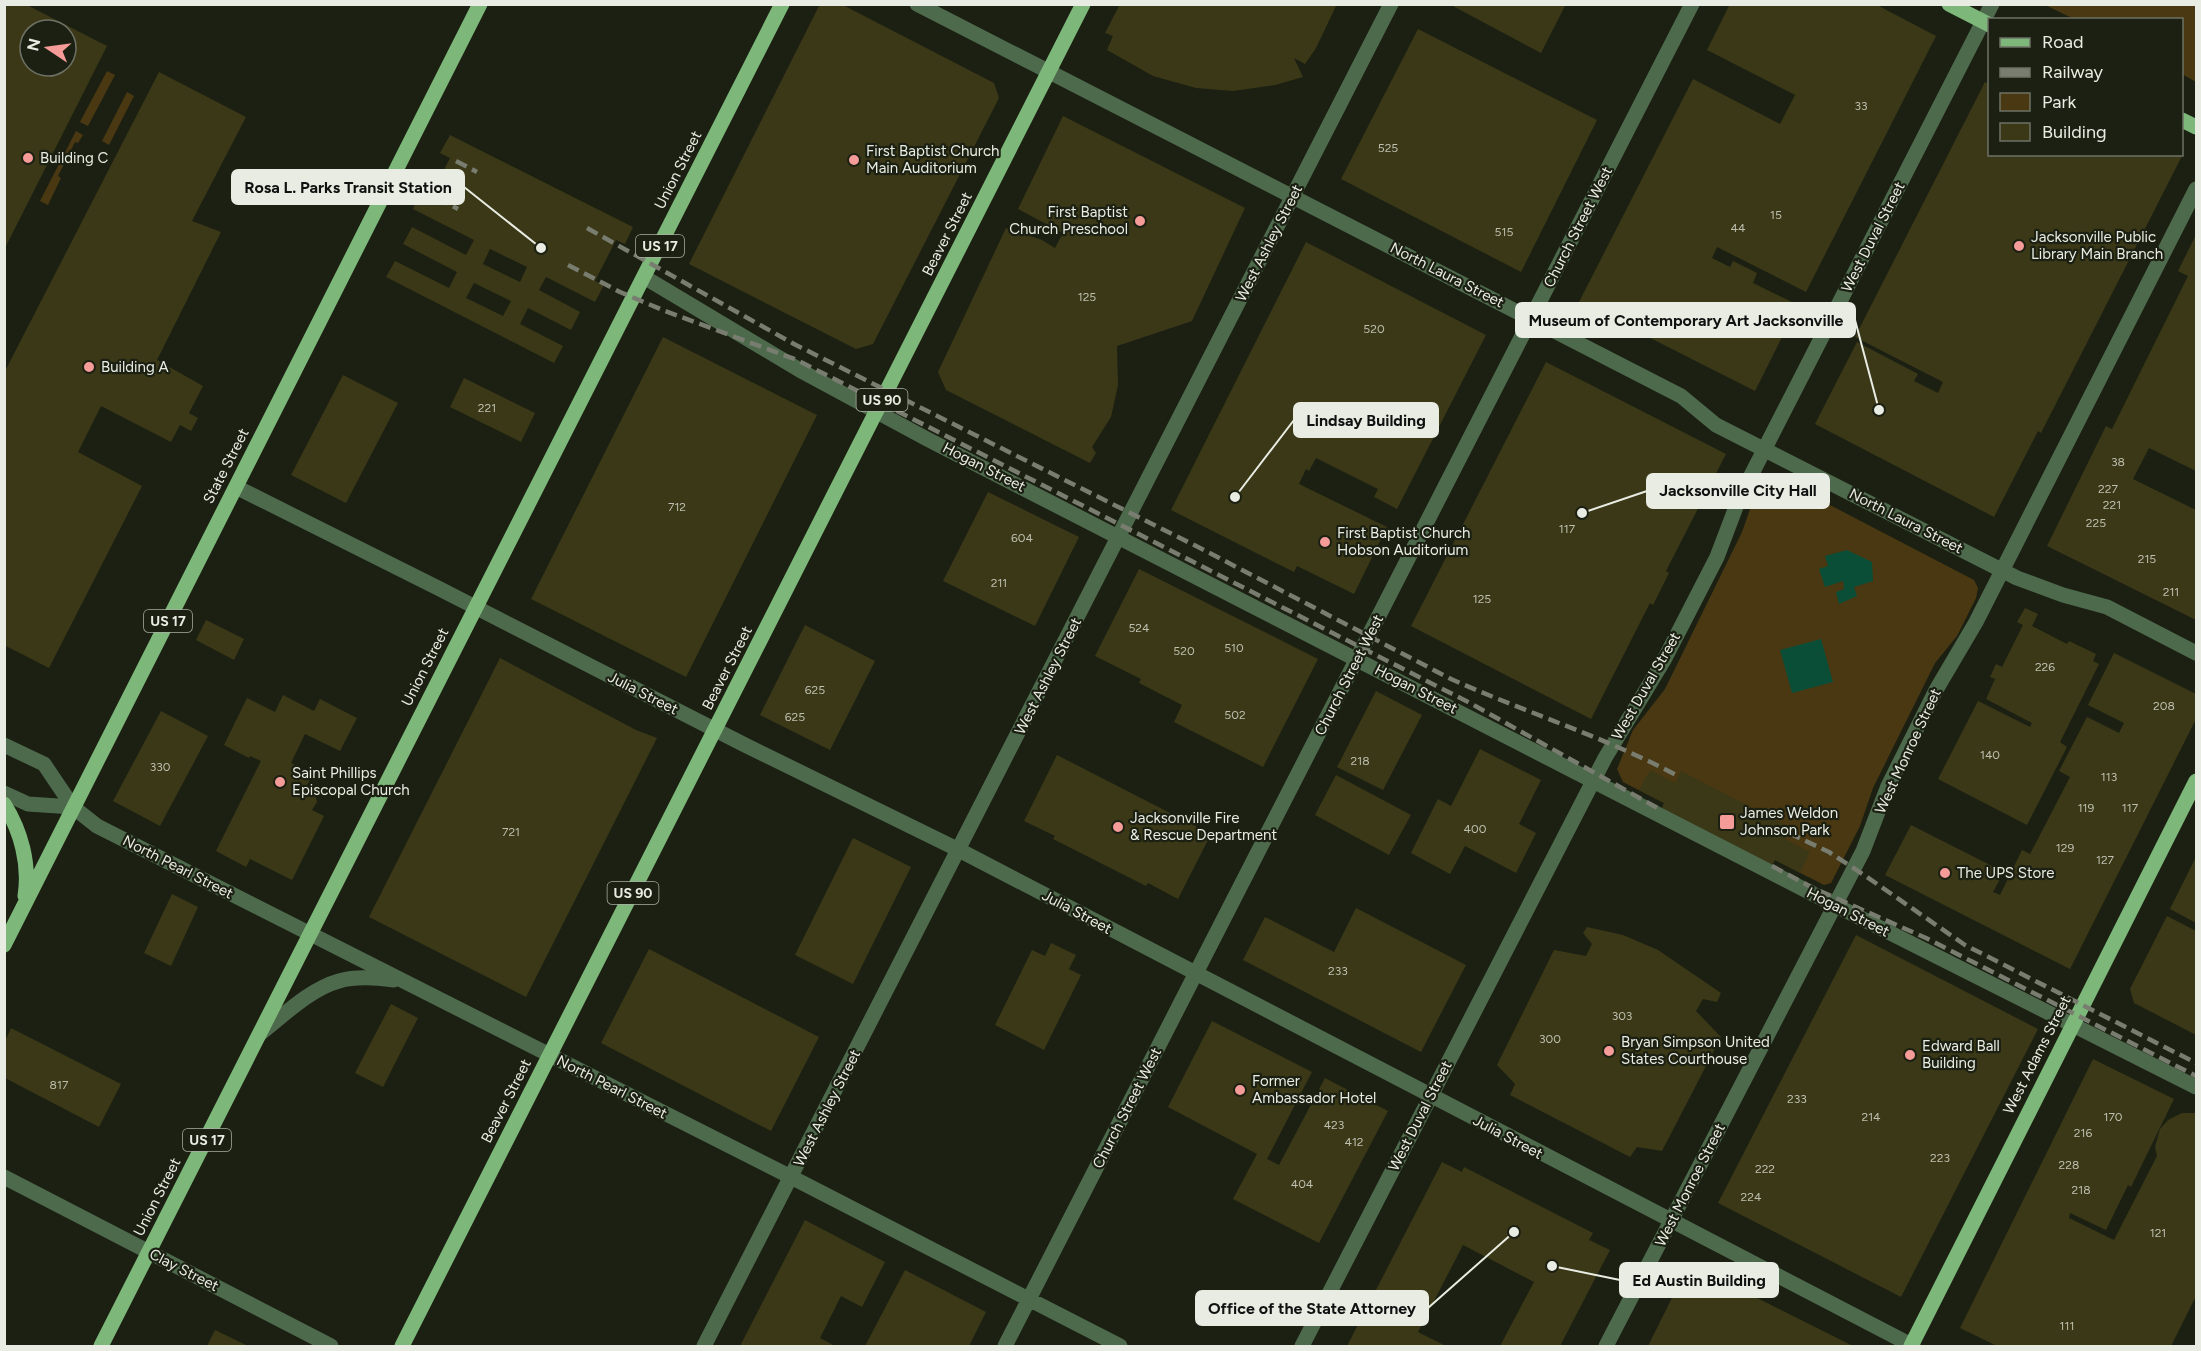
<svg xmlns="http://www.w3.org/2000/svg" width="2201" height="1351" font-family="Figtree,sans-serif">
  <style>
    .green { fill: #4a3812 }
    .water { fill: #0b4e37 }
    .building { fill: #3b3817; fill-rule: evenodd }
    .lines { fill: none; stroke-linecap: round; stroke-linejoin: round }
    .minor { stroke: #4e6a4d; stroke-width: 15 }
    .major { stroke: #7db87a; stroke-width: 15 }
    .rail { stroke: #787d70; stroke-width: 4.5; stroke-dasharray: 12 6; stroke-linecap: butt }
    .poi-dot { fill: #f59b98; stroke: #1b2012; stroke-width: 2 }
    .labels { text-anchor: middle; dominant-baseline: central; stroke-width: 4.5; stroke-linejoin: round; paint-order: stroke }
    .number-label { font-size: 12px; fill: #bdbfaf }
    .shield { fill: #1b2012; stroke: #aaafa4; stroke-width: 1.5 }
    .shield-label { font-size: 14px; font-weight: bold; fill: #e8ece2 }
    .poi-label { font-size: 15px; fill: #e8ece2; stroke: #1b2012; text-anchor: start }
    .street-label { font-size: 15px; fill: #e8ece2; stroke: #1b2012 }
    .leader { fill: none; stroke: #e8ece2; stroke-width: 2 }
    .callout-dot { fill: #e8ece2; stroke: #1b2012; stroke-width: 2 }
    .callout { fill: #e8ece2; stroke: #e8ece2; stroke-width: 2 }
    .callout-label { font-size: 16px; text-anchor: middle; font-weight: bold; fill: #111 }
  </style>
  <rect width="100%" height="100%" fill="#1b2012"/>
  <path class="green" d="M2045,5H2196V82L2182,74V20L2074,19Z
    M107,71L115,75L88,126L80,122Z
    M127,92L134,96L109,145L102,141Z
    M76,131L83,135L78,143L75,142L58,176L61,178L48,205L40,201Z
    M1770,477L1778,478L1974,580L1978,588L1976,598L1957,636L1935,663L1873,788L1860,826L1831,883L1824,885L1623,782L1617,769L1633,730L1665,689L1742,532L1754,498L1763,483Z"/>
  <path class="water" d="M1847,550L1872,562L1873,581L1854,587L1857,596L1839,604L1836,592L1844,589L1843,581L1825,587L1819,569L1828,566L1825,556Z
    M1821,639L1833,682L1792,693L1780,650Z"/>
  <path class="building" d="M4,4H25L107,46L4,250ZM30,30H66V66H30Z
    M820,4H841L994,83L999,98L873,344L856,349L689,264Z
    M1120,4H1337L1316,48L1305,64L1294,58L1303,77L1275,85L1233,91L1196,88L1153,76L1107,50L1113,36L1105,33Z
    M1449,4H1566L1541,53Z
    M1730,4H1875L1936,36L1806,292L1717,247L1712,258L1730,267L1733,261L1757,273L1753,283L1798,305L1755,391L1579,302L1693,79L1780,124L1795,95L1707,50Z
    M1418,29L1597,120L1521,272L1341,179Z
    M159,72L246,117L192,221L221,232L157,360L203,386L189,413L198,418L191,431L180,425L171,442L101,406L78,452L142,486L49,668L4,645V373Z
    M1985,82L1989,84V154H2179L2182,156L2041,433L2038,431L1994,517L1815,424L1857,342L1918,374L1914,381L1938,393L1943,382L1855,337Z
    M1063,116L1245,208L1192,321L1117,346L1118,385L1111,417L1092,447L1096,453L1090,463L946,390L938,372L1006,228L1042,240L1055,248L1063,233L1018,209Z
    M450,135L633,227L625,244L616,240L595,281L604,285L595,302L546,277L539,290L580,312L571,330L528,308L520,324L563,346L554,363L386,277L395,261L449,288L457,272L403,244L412,227L466,255L474,240L413,209L421,191L431,196L450,158L440,153ZM490,249L527,267L520,282L483,264ZM474,283L511,301L503,316L466,298Z
    M2196,235V471L2149,448L2133,479L2196,510V620L2047,546L2106,426L2112,429L2188,276L2178,271Z
    M1306,242L1486,335L1397,509L1374,497L1378,489L1316,458L1309,471L1306,469L1299,484L1387,527L1354,594L1297,566L1294,572L1171,510Z
    M663,337L817,415L686,677L531,599Z
    M1546,362L1726,454L1666,571L1669,573L1653,605L1650,603L1591,719L1411,626Z
    M343,375L398,403L346,503L291,475Z
    M464,378L535,413L521,442L450,407Z
    M988,492L1079,537L1035,626L943,581Z
    M1139,569L1318,659L1263,767L1174,722L1182,705L1139,683L1141,679L1095,656Z
    M2025,608L2038,614L2032,626L2067,644L2069,641L2096,654L2093,661L2099,664L2060,742L2067,747L2027,825L1938,779L1978,701L2030,727L2032,723L1986,699L1995,679L1990,677L1996,664L2002,667L2023,625L2017,622Z
    M206,620L244,639L234,660L196,640Z
    M805,625L875,661L830,750L760,715Z
    M2114,653L2196,694V719L2070,969L1885,875L1911,825L2004,872L1993,892L2000,895L2022,850L2030,854L2070,777L2059,771L2087,717L2119,733L2124,723L2088,705Z
    M500,658L636,730L657,738L526,997L369,917Z
    M1376,691L1422,715L1383,790L1337,767Z
    M283,695L314,711L320,699L357,718L340,751L305,734L291,763L313,774L305,789L315,794L317,802L312,810L324,816L292,880L250,859L246,867L216,851L261,761L250,756L249,758L224,745L247,698L275,712Z
    M161,711L208,736L160,826L113,801Z
    M1480,749L1541,780L1519,824L1536,833L1516,873L1465,846L1450,874L1411,853L1438,799L1451,806Z
    M1057,755L1211,834L1178,899L1148,883L1146,886L1053,839L1055,836L1024,821Z
    M1650,770L1675,783L1681,771L1791,828L1785,839L1810,852L1800,873L1775,860L1769,871L1659,814L1664,803L1639,790Z
    M1336,775L1411,815L1389,855L1315,815Z
    M853,838L911,867L853,984L795,955Z
    M2196,857V923L2170,909Z
    M172,894L198,907L171,966L144,953Z
    M1356,908L1466,965L1421,1052L1243,960L1265,917L1334,952Z
    M2167,916L2196,931V1035L2134,1003L2130,989Z
    M1587,927L1623,935L1658,950L1721,993L1717,1002L1703,999L1696,1011L1721,1037L1662,1151L1637,1147L1630,1157L1510,1095L1515,1084L1497,1065L1554,950L1586,956L1592,944L1583,933Z
    M1856,935L2038,1029L1901,1297L1718,1203Z
    M1051,943L1076,955L1069,969L1081,975L1044,1050L995,1025L1032,950L1045,956Z
    M649,949L819,1037L771,1131L601,1043Z
    M391,1004L418,1018L383,1087L355,1073Z
    M1212,1021L1312,1072L1267,1159L1279,1165L1325,1078L1388,1111L1319,1243L1233,1199L1257,1154L1168,1107Z
    M11,1028L121,1084L99,1127L5,1078V1041Z
    M2093,1059L2174,1099L2131,1187L2128,1185L2106,1230L2070,1213L2069,1218L2114,1240L2157,1156L2155,1147L2160,1129L2168,1120L2182,1113H2196V1296L2171,1346H1997L1960,1328Z
    M1442,1162L1462,1172L1464,1167L1593,1233L1589,1240L1610,1250L1560,1346H1500L1534,1282L1463,1245L1418,1332L1446,1346H1347Z
    M805,1220L885,1262L862,1307L841,1296L820,1338L835,1346H740Z
    M1689,1264L1853,1346H1648Z
    M905,1270L986,1312L969,1346H865Z
    M215,1330L248,1346H207Z"/>
  <g class="lines">
    <path class="minor" d="M917,4L1681,396L1716,425L2017,578L2063,595L2107,607L2196,653
      M644,277L803,372L927,439L1815,895L2196,1087
      M236,487L438,588L743,744L959,850L1913,1346
      M4,745L44,764L73,807L97,826L791,1177L1120,1346
      M4,793L28,804L73,807
      M261,1033C284,1015 310,989 339,981C357,976 376,978 394,980
      M4,1177L331,1346
      M704,1346L1391,4
      M1005,1346L1692,4
      M1302,1346L1605,758L1664,660L1717,557L1739,499L1992,4
      M1606,1346L1863,851L1888,786L1936,690L1976,622L2196,189"/>
    <path class="major" d="M1949,4L1990,25
      M2182,120L2196,127
      M4,804C21,831 30,864 25,896
      M4,945L480,4
      M101,1346L782,4
      M402,1346L1083,4
      M1911,1346L2196,781"/>
    <path class="rail" d="M456,161L477,172
      M437,198L458,209
      M587,228L794,344L1200,548L1451,679C1527,713 1605,737 1678,776
      M568,265L620,292L665,311L797,360L1470,703L1661,810
      M1789,833L1829,852L1864,875L1965,945L2196,1063
      M1772,866L1813,888L1926,938L2196,1076"/>
  </g>
  <g class="poi-dot">
    <circle cx="28" cy="158" r="6"/>
    <circle cx="854" cy="160" r="6"/>
    <circle cx="1140" cy="221" r="6"/>
    <circle cx="2019" cy="246" r="6"/>
    <circle cx="89" cy="367" r="6"/>
    <circle cx="1325" cy="542" r="6"/>
    <circle cx="280" cy="782" r="6"/>
    <rect x="1719" y="814" width="16" height="16" rx="3"/>
    <circle cx="1118" cy="827" r="6"/>
    <circle cx="1945" cy="873" r="6"/>
    <circle cx="1609" cy="1051" r="6"/>
    <circle cx="1910" cy="1055" r="6"/>
    <circle cx="1240" cy="1090" r="6"/>
  </g>
  <g class="labels">
    <g class="number-label">
      <text x="1861" y="106">33</text>
      <text x="1388" y="148">525</text>
      <text x="1776" y="215">15</text>
      <text x="1738" y="228">44</text>
      <text x="1504" y="232">515</text>
      <text x="1087" y="297">125</text>
      <text x="1374" y="329">520</text>
      <text x="487" y="408">221</text>
      <text x="2118" y="462">38</text>
      <text x="2108" y="489">227</text>
      <text x="2112" y="505">221</text>
      <text x="677" y="507">712</text>
      <text x="2096" y="523">225</text>
      <text x="1567" y="529">117</text>
      <text x="1022" y="538">604</text>
      <text x="2147" y="559">215</text>
      <text x="999" y="583">211</text>
      <text x="2171" y="592">211</text>
      <text x="1482" y="599">125</text>
      <text x="1139" y="628">524</text>
      <text x="1234" y="648">510</text>
      <text x="1184" y="651">520</text>
      <text x="2045" y="667">226</text>
      <text x="815" y="690">625</text>
      <text x="2164" y="706">208</text>
      <text x="1235" y="715">502</text>
      <text x="795" y="717">625</text>
      <text x="1990" y="755">140</text>
      <text x="1360" y="761">218</text>
      <text x="160" y="767">330</text>
      <text x="2109" y="777">113</text>
      <text x="2086" y="808">119</text>
      <text x="2130" y="808">117</text>
      <text x="1475" y="829">400</text>
      <text x="511" y="832">721</text>
      <text x="2065" y="848">129</text>
      <text x="2105" y="860">127</text>
      <text x="1338" y="971">233</text>
      <text x="1622" y="1016">303</text>
      <text x="1550" y="1039">300</text>
      <text x="59" y="1085">817</text>
      <text x="1797" y="1099">233</text>
      <text x="1871" y="1117">214</text>
      <text x="2113" y="1117">170</text>
      <text x="1334" y="1125">423</text>
      <text x="2083" y="1133">216</text>
      <text x="1354" y="1142">412</text>
      <text x="1940" y="1158">223</text>
      <text x="2069" y="1165">228</text>
      <text x="1765" y="1169">222</text>
      <text x="1302" y="1184">404</text>
      <text x="2081" y="1190">218</text>
      <text x="1751" y="1197">224</text>
      <text x="2158" y="1233">121</text>
      <text x="2067" y="1326">111</text>
    </g>
    <g class="shield">
      <rect x="636" y="235" width="48" height="22" rx="4.5"/>
      <rect x="856.5" y="389" width="51" height="22" rx="4.5"/>
      <rect x="144" y="610" width="48" height="22" rx="4.5"/>
      <rect x="607.5" y="882" width="51" height="22" rx="4.5"/>
      <rect x="183" y="1129" width="48" height="22" rx="4.5"/>
    </g>
    <g class="shield-label">
      <text x="660" y="246">US 17</text>
      <text x="882" y="400">US 90</text>
      <text x="168" y="621">US 17</text>
      <text x="633" y="893">US 90</text>
      <text x="207" y="1140">US 17</text>
    </g>
    <g class="poi-label">
      <text x="866" y="151">First Baptist Church<tspan x="866" dy="17">Main Auditorium</tspan></text>
      <text x="40" y="158">Building C</text>
      <text x="1128" y="212" text-anchor="end">First Baptist<tspan x="1128" dy="17">Church Preschool</tspan></text>
      <text x="2031" y="237">Jacksonville Public<tspan x="2031" dy="17">Library Main Branch</tspan></text>
      <text x="101" y="367">Building A</text>
      <text x="1337" y="533">First Baptist Church<tspan x="1337" dy="17">Hobson Auditorium</tspan></text>
      <text x="292" y="773">Saint Phillips<tspan x="292" dy="17">Episcopal Church</tspan></text>
      <text x="1740" y="813">James Weldon<tspan x="1740" dy="17">Johnson Park</tspan></text>
      <text x="1130" y="818">Jacksonville Fire<tspan x="1130" dy="17">&amp; Rescue Department</tspan></text>
      <text x="1957" y="873">The UPS Store</text>
      <text x="1621" y="1042">Bryan Simpson United<tspan x="1621" dy="17">States Courthouse</tspan></text>
      <text x="1922" y="1046">Edward Ball<tspan x="1922" dy="17">Building</tspan></text>
      <text x="1252" y="1081">Former<tspan x="1252" dy="17">Ambassador Hotel</tspan></text>
    </g>
    <g class="street-label">
      <text transform="translate(678 170) rotate(-63)">Union Street</text>
      <text transform="translate(1578 227) rotate(-63)">Church Street West</text>
      <text transform="translate(947 234) rotate(-63)">Beaver Street</text>
      <text transform="translate(1873 237) rotate(-63)">West Duval Street</text>
      <text transform="translate(1269 243) rotate(-63)">West Ashley Street</text>
      <text transform="translate(1447 275) rotate(27)">North Laura Street</text>
      <text transform="translate(226 466) rotate(-63)">State Street</text>
      <text transform="translate(984 467) rotate(27)">Hogan Street</text>
      <text transform="translate(1906 521) rotate(27)">North Laura Street</text>
      <text transform="translate(425 667) rotate(-63)">Union Street</text>
      <text transform="translate(727 668) rotate(-63)">Beaver Street</text>
      <text transform="translate(1349 675) rotate(-63)">Church Street West</text>
      <text transform="translate(1048 676) rotate(-63)">West Ashley Street</text>
      <text transform="translate(1646 686) rotate(-60)">West Duval Street</text>
      <text transform="translate(1416 689) rotate(27)">Hogan Street</text>
      <text transform="translate(643 693) rotate(27)">Julia Street</text>
      <text transform="translate(1908 751) rotate(-65)">West Monroe Street</text>
      <text transform="translate(178 867) rotate(27)">North Pearl Street</text>
      <text transform="translate(1077 912) rotate(28)">Julia Street</text>
      <text transform="translate(1848 912) rotate(27)">Hogan Street</text>
      <text transform="translate(2037 1055) rotate(-63)">West Adams Street</text>
      <text transform="translate(612 1087) rotate(27)">North Pearl Street</text>
      <text transform="translate(506 1101) rotate(-63)">Beaver Street</text>
      <text transform="translate(827 1108) rotate(-63)">West Ashley Street</text>
      <text transform="translate(1127 1108) rotate(-63)">Church Street West</text>
      <text transform="translate(1420 1116) rotate(-63)">West Duval Street</text>
      <text transform="translate(1508 1137) rotate(28)">Julia Street</text>
      <text transform="translate(1690 1185) rotate(-63)">West Monroe Street</text>
      <text transform="translate(157 1197) rotate(-63)">Union Street</text>
      <text transform="translate(184 1270) rotate(27)">Clay Street</text>
    </g>
  </g>
  <path class="leader" d="M541 248L464 187M1879 410L1855 320M1235 497L1294 420M1582 513L1647 491M1552 1266L1620 1280M1514 1232L1428 1308"/>
  <g class="callout-dot">
    <circle cx="541" cy="248" r="6"/>
    <circle cx="1879" cy="410" r="6"/>
    <circle cx="1235" cy="497" r="6"/>
    <circle cx="1582" cy="513" r="6"/>
    <circle cx="1552" cy="1266" r="6"/>
    <circle cx="1514" cy="1232" r="6"/>
  </g>
  <g class="callout">
    <rect x="232" y="170" width="232" height="34" rx="6"/>
    <rect x="1516" y="303" width="339" height="34" rx="6"/>
    <rect x="1294" y="403" width="144" height="34" rx="6"/>
    <rect x="1647" y="474" width="182" height="34" rx="6"/>
    <rect x="1620" y="1263" width="158" height="34" rx="6"/>
    <rect x="1196" y="1291" width="232" height="34" rx="6"/>
  </g>
  <g class="callout-label">
    <text x="348" y="193">Rosa L. Parks Transit Station</text>
    <text x="1686" y="326">Museum of Contemporary Art Jacksonville</text>
    <text x="1366" y="426">Lindsay Building</text>
    <text x="1738" y="496">Jacksonville City Hall</text>
    <text x="1699" y="1286">Ed Austin Building</text>
    <text x="1312" y="1314">Office of the State Attorney</text>
  </g>
  <rect width="2201" height="1351" fill="none" stroke="#e8ece2" stroke-width="12"/>
  <rect x="1988" y="18" width="195" height="138" fill="#1b2012" stroke="#6d7265" stroke-width="1.5"/>
  <rect x="2000" y="38" width="30" height="9" fill="#7db87a" stroke="#6d7265" stroke-width="1.5"/>
  <text x="2042" y="48" font-size="18" fill="#e8ece2">Road</text>
  <rect x="2000" y="68" width="30" height="9" fill="#787d70" stroke="#6d7265" stroke-width="1.5"/>
  <text x="2042" y="78" font-size="18" fill="#e8ece2">Railway</text>
  <rect x="2000" y="93" width="30" height="18" fill="#4a3812" stroke="#6d7265" stroke-width="1.5"/>
  <text x="2042" y="108" font-size="18" fill="#e8ece2">Park</text>
  <rect x="2000" y="123" width="30" height="18" fill="#3b3817" stroke="#6d7265" stroke-width="1.5"/>
  <text x="2042" y="138" font-size="18" fill="#e8ece2">Building</text>
  <g transform="translate(48 48) rotate(283)"><circle r="28" fill="#1b2012" stroke="#6d7265" stroke-width="1.5"/>
  <path d="M0-4.5L10 22L0 15L-10 22Z" fill="#f59b98"/>
  <text y="-9" font-size="16" font-weight="bold" text-anchor="middle" fill="#e8ece2">N</text>
  </g>
</svg>
